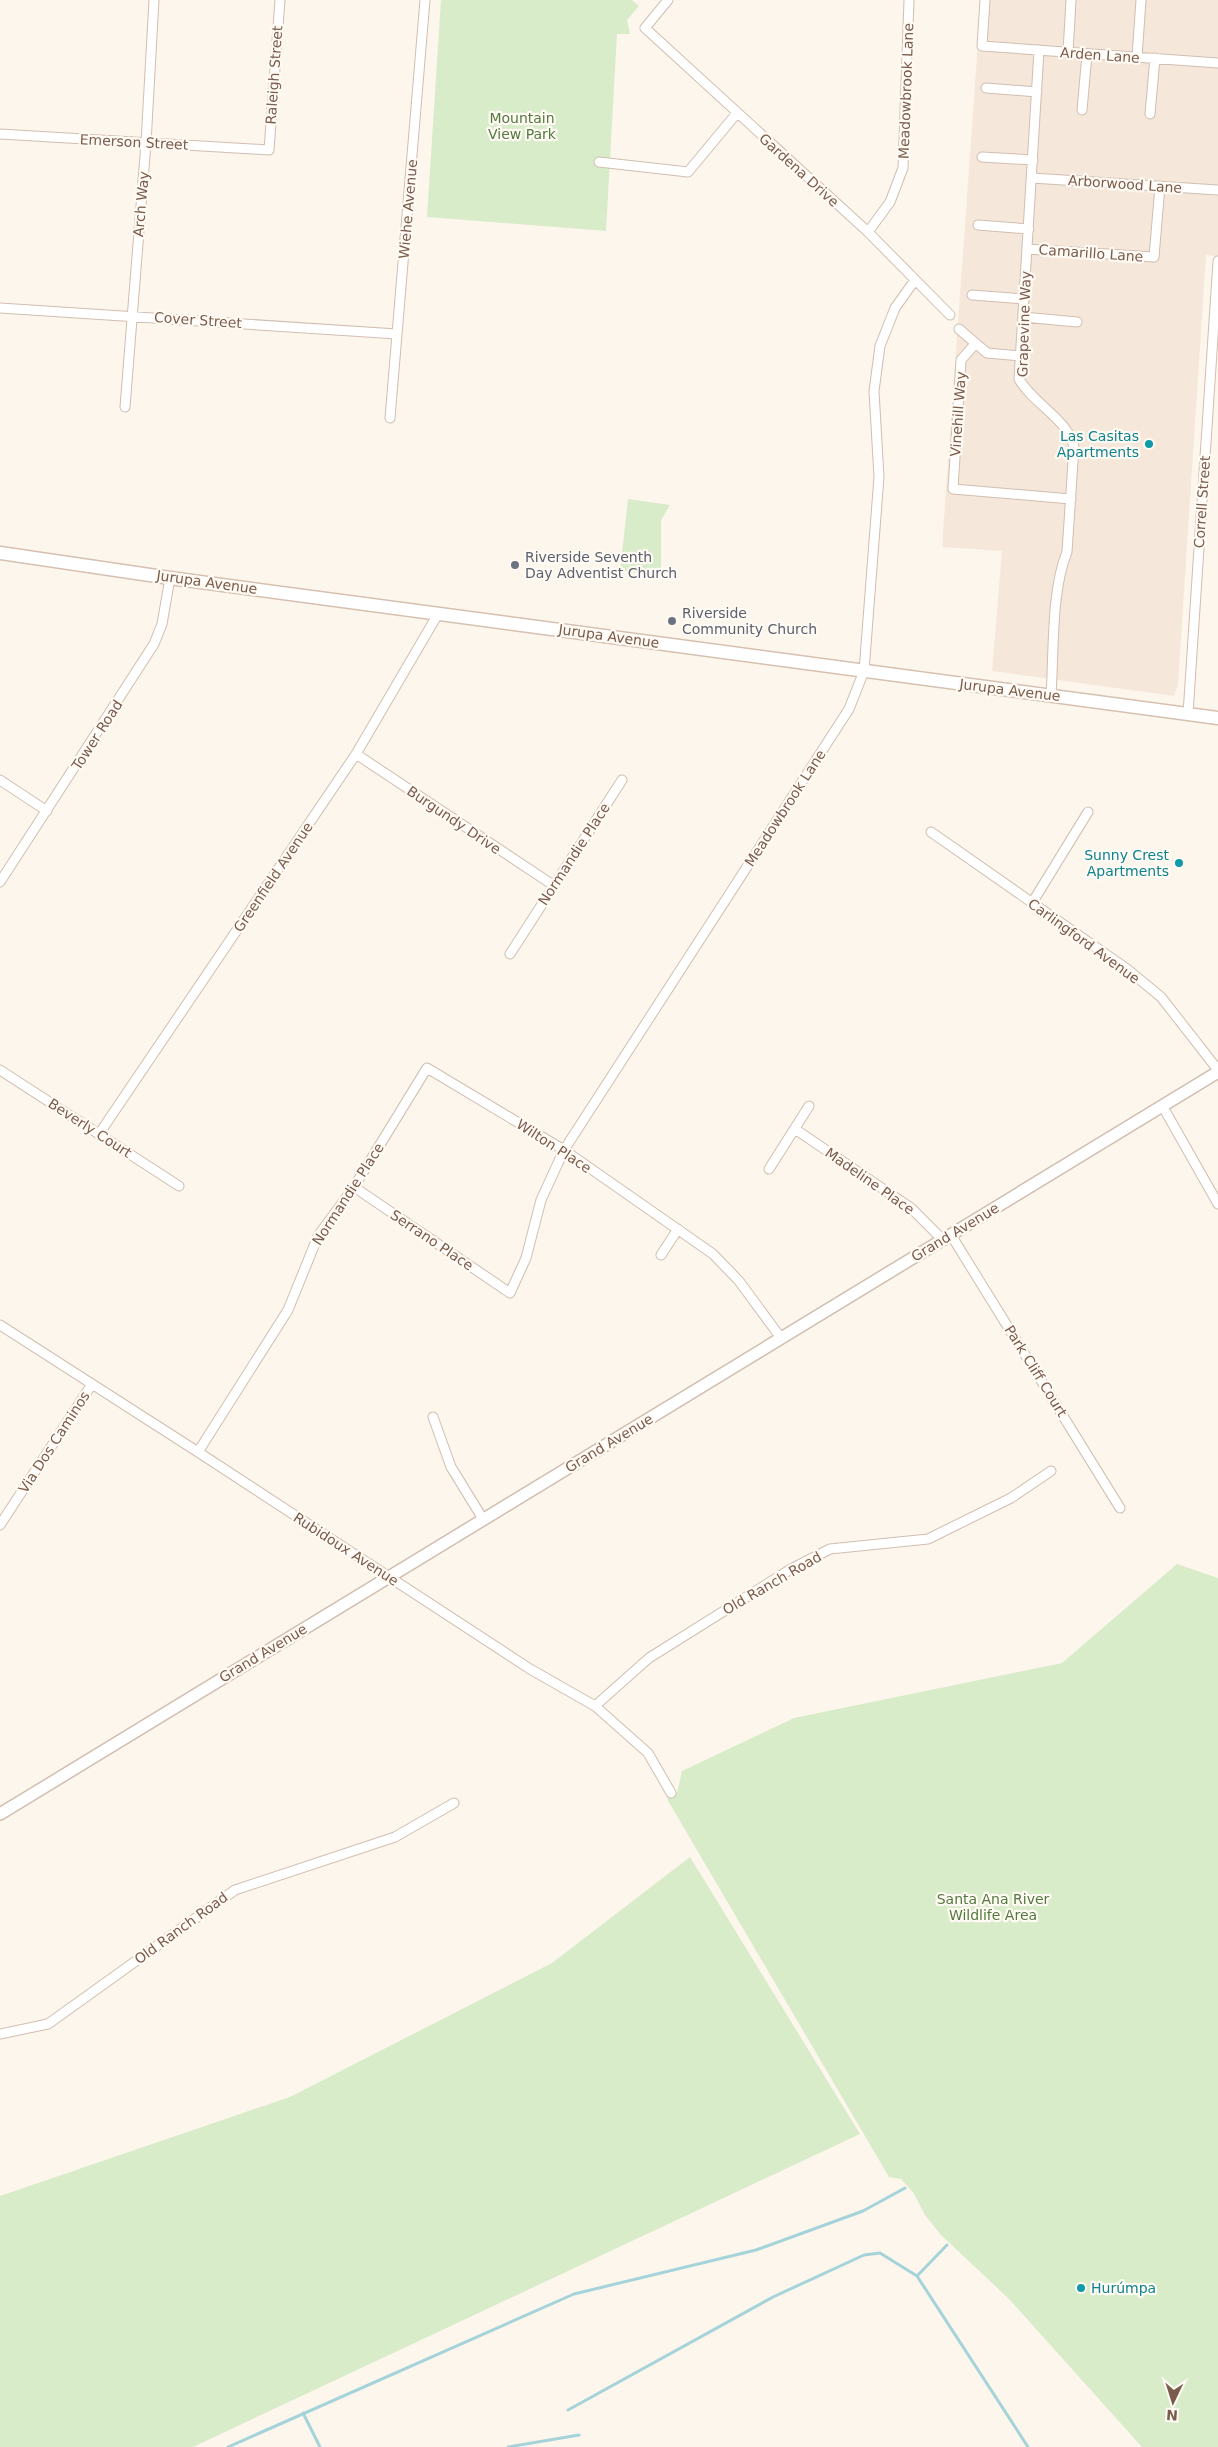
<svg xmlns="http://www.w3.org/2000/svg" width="1218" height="2447" font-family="'DejaVu Sans',sans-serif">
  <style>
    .residential { fill: #f5e8da }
    .green { fill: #d8ecc9 }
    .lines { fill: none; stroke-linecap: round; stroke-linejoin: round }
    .stream { stroke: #a5d3da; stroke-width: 3 }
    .minor-casing { stroke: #d1beb0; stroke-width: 11 }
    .tertiary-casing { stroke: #d1beb0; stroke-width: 14 }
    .secondary-casing { stroke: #d6c0b0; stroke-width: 15 }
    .minor { stroke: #fff; stroke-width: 9 }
    .tertiary { stroke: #fff; stroke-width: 11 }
    .secondary { stroke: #fff; stroke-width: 12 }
    .culture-dot { fill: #0f9aa8; stroke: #fffaf3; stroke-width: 2 }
    .worship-dot { fill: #6b7280; stroke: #fffaf3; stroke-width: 2 }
    .labels { text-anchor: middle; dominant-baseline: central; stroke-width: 4.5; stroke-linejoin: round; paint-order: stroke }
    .street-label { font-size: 14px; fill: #7a5c4d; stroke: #fffaf3 }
    .park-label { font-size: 14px; fill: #537a41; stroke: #fffaf3 }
    .culture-label { font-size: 14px; fill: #0d838f; stroke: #fffaf3; text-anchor: end }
    .worship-label { font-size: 14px; fill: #5b616d; stroke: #fffaf3; text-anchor: start }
  </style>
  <rect width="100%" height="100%" fill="#fdf6ec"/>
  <path class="residential" d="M981,0H1218V256L1206,255L1178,684L1174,696L992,671L1002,551L942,547Z"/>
  <path class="green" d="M441,0H632L639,6L627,20L630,34H617L606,231L427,217Z
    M628,499L670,505L661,520V575L620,571Z
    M1177,1564L1218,1578V2447H1142L1009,2299L940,2234L925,2215L913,2192L901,2179L889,2177L667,1799L677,1793L682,1771L794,1718L1062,1663Z
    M690,1857L860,2134L193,2447H0V2196L290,2097L552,1963Z"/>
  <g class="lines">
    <path class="stream" d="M917,2276L1028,2447
      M568,2410L773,2297L864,2255L880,2253L917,2276L947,2245
      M303,2413L320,2447
      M228,2447L574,2294L756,2250L863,2211L905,2188
      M508,2447L579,2435"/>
    <defs>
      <path id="minor" d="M668,0L645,28L868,232L950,315
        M985,0L982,46L1218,63
        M1039,50L1019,379C1033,404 1068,419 1074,447L1067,552C1051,591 1054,652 1051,695
        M1068,52L1071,0
        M1137,57L1141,0
        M986,88L1037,92
        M1082,110L1087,54
        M1150,114L1155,58
        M0,134L269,150L280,0
        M982,157L1033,160
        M599,162L688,172L737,113
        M1032,178L1218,190
        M978,225L1029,229
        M868,232L890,202L903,168L909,0
        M1027,249L1154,257L1160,186
        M972,295L1024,299
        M0,308L397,334
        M1023,317L1077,322
        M959,329L987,353L1020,356
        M975,344L961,360L953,489L1071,499
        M125,407L146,143L154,0
        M390,418L425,0
        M1188,714L1218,261
        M356,754L553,885
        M0,780L47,811
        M931,832L1127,969L1161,997L1218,1070
        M0,882L154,644L162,624L170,578
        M1032,903L1088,812
        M510,954L622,780
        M0,1070L179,1186
        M1163,1107L1218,1204
        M795,1129L911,1208L942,1239
        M99,1134L356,754L438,614
        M769,1169L809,1106
        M354,1187L510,1293L526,1258L541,1200L564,1150L849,709L864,671L879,477L874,391L880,346L895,308L915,280
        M951,1235L1120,1508
        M661,1255L678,1229
        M0,1325L198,1452L530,1669L595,1706L648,1753L671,1793
        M433,1417L451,1467L483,1519
        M198,1452L288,1310L318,1236L354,1187L427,1068L564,1150L713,1254L739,1281L781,1338
        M0,1525L92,1384
        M595,1706L649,1658L791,1569L830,1549L928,1539L1011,1498L1051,1471
        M0,2034L48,2024L235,1890L395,1837L454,1803"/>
      <path id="tertiary" d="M0,1814L1218,1072"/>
      <path id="secondary" d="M0,553L170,578L1218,718"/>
    </defs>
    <use href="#minor" class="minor-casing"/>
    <use href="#tertiary" class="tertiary-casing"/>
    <use href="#secondary" class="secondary-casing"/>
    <use href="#minor" class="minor"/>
    <use href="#tertiary" class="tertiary"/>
    <use href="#secondary" class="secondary"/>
  </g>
  <g class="culture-dot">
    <circle cx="1149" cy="444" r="5"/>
    <circle cx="1179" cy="863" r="5"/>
    <circle cx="1081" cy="2288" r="5"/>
  </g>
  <g class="worship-dot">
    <circle cx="515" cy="565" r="5"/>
    <circle cx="672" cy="621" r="5"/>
  </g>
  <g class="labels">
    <g class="street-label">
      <text transform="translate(1100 55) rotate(4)">Arden Lane</text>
      <text transform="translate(274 75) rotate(-86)">Raleigh Street</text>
      <text transform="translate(906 91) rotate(-88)">Meadowbrook Lane</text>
      <text transform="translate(134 142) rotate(3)">Emerson Street</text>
      <text transform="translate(799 170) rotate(42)">Gardena Drive</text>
      <text transform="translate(1125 184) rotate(4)">Arborwood Lane</text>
      <text transform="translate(141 204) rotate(-85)">Arch Way</text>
      <text transform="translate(408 209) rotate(-85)">Wiehe Avenue</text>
      <text transform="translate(1091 253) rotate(4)">Camarillo Lane</text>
      <text transform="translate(198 320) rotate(4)">Cover Street</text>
      <text transform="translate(1024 324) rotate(-88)">Grapevine Way</text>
      <text transform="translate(958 414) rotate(-86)">Vinehill Way</text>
      <text transform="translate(1202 502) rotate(-86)">Correll Street</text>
      <text transform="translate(207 582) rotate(8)">Jurupa Avenue</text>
      <text transform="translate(609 636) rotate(8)">Jurupa Avenue</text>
      <text transform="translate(1010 690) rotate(7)">Jurupa Avenue</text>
      <text transform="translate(97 735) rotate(-57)">Tower Road</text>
      <text transform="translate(785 808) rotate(-57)">Meadowbrook Lane</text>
      <text transform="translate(454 820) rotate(34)">Burgundy Drive</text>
      <text transform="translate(574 854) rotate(-57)">Normandie Place</text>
      <text transform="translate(273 877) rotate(-56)">Greenfield Avenue</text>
      <text transform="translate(1084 941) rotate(36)">Carlingford Avenue</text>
      <text transform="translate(90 1128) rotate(33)">Beverly Court</text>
      <text transform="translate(554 1146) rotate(33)">Wilton Place</text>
      <text transform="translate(870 1181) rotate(35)">Madeline Place</text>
      <text transform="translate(348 1194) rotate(-57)">Normandie Place</text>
      <text transform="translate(955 1232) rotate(-31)">Grand Avenue</text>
      <text transform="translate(432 1240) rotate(34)">Serrano Place</text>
      <text transform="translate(1036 1371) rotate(58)">Park Cliff Court</text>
      <text transform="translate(54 1442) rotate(-57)">Via Dos Caminos</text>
      <text transform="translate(609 1443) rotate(-31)">Grand Avenue</text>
      <text transform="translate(346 1549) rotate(33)">Rubidoux Avenue</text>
      <text transform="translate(772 1583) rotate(-30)">Old Ranch Road</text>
      <text transform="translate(263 1653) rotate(-31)">Grand Avenue</text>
      <text transform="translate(181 1928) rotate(-36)">Old Ranch Road</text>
    </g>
    <g class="park-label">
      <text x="522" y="118">Mountain<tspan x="522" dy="16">View Park</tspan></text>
      <text x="993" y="1899">Santa Ana River<tspan x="993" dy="16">Wildlife Area</tspan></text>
    </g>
    <g class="culture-label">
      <text x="1139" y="436">Las Casitas<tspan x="1139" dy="16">Apartments</tspan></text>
      <text x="1169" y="855">Sunny Crest<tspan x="1169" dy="16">Apartments</tspan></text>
      <text x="1091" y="2288" text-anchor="start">Hurúmpa</text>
    </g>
    <g class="worship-label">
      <text x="525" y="557">Riverside Seventh<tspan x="525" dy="16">Day Adventist Church</tspan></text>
      <text x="682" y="613">Riverside<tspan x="682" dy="16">Community Church</tspan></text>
    </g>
  </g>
  <g transform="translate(1173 2402) rotate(184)" stroke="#fffaf3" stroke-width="4" paint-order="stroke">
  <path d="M0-4L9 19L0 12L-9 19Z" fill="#7a5c4d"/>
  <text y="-8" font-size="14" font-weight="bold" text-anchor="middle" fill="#7a5c4d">N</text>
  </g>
</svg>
